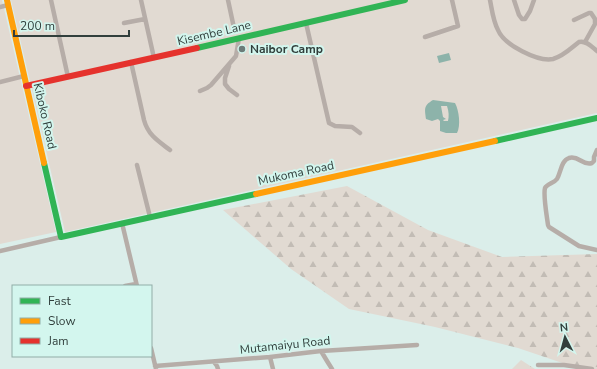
<svg xmlns="http://www.w3.org/2000/svg" width="597" height="369" font-family="'Nunito Sans',sans-serif">
  <style>
    .grass { fill: url(#grass-tufts) }
    .forest { fill: url(#forest-firs) }
    .garden { fill: #e1dad2 }
    .water { fill: #8db3aa; fill-rule: evenodd }
    .lines { fill: none; stroke-linecap: round; stroke-linejoin: round }
    .street { stroke: #b6ada8; stroke-width: 4.5 }
    .fast { stroke: #30b455; stroke-width: 6 }
    .slow { stroke: #ff9f0a; stroke-width: 6 }
    .jam { stroke: #e5322d; stroke-width: 6 }
    .poi-dot { fill: #6c7c79; stroke: #d3f6ee; stroke-width: 1.5 }
    .labels { text-anchor: middle; dominant-baseline: central; stroke-width: 4; stroke-linejoin: round; paint-order: stroke }
    .street-label { font-size: 12px; fill: #313f3c; stroke: #d3f6ee }
    .poi-label { font-size: 12px; font-weight: bold; fill: #313f3c; stroke: #d3f6ee; text-anchor: start }
  </style>
  <defs>
    <pattern id="grass-tufts" width="24" height="20" patternUnits="userSpaceOnUse"><rect width="24" height="20" fill="#e1dad2"/><path d="M3 7l-1-3M5 7V3M7 7l1-3M15 17l-1-3M17 17v-4M19 17l1-3" fill="none" stroke="#c2bcb5"/></pattern>
    <pattern id="forest-firs" width="22" height="20" patternUnits="userSpaceOnUse"><rect width="22" height="20" fill="#e1dad2"/><path d="M5 1l3.5 6h-7zM16 11l3.5 6h-7z" fill="#c2bcb5"/></pattern>
  </defs>
  <rect width="100%" height="100%" fill="#dbeeea"/>
  <path class="grass" d="M521,360L535,369H512Z"/>
  <path class="forest" d="M347,186L428,230L502,257L597,254V369H580L518,348L435,327L349,309L291,269L223,210Z"/>
  <path class="garden" d="M0,0H2L56,232L0,244Z
    M11,0H597V113L65,232Z"/>
  <path class="water" d="M449,53L451,60L439,63L437,56Z
    M433,100L455,103C459,110 461,126 457,133H446L440,131V121L438,119L432,121L426,119C425,109 423,106 433,100ZM441,106H447C449,112 449,116 448,121H444L443,120L446,119L443,117Z"/>
  <g class="lines">
    <path class="street" d="M51,0L68,77
      M141,0L154,58
      M228,0L234,28
      M490,0C492,10 493,21 498,30C504,45 538,62 553,59C564,56 571,48 579,42C586,40 592,47 597,51
      M514,0L519,15L522,19H525L530,11L534,0
      M0,7L8,5
      M574,20L589,13H591L595,19V24L585,42
      M124,23L145,19
      M306,23L329,123L335,126L352,127L360,133
      M425,37L458,26L452,0
      M131,62L144,120C148,135 158,141 170,150
      M229,66L225,78V84L229,89L237,95
      M0,82L24,76
      M200,91L207,88L211,85L236,56L239,38
      M597,150L594,157V161L592,163C582,166 579,155 569,158C561,161 561,172 557,179C554,183 547,184 545,188C543,195 547,217 548,225L549,227L579,246L597,250
      M137,165L150,217
      M122,223L137,286
      M0,251L61,237
      M125,286L136,284
      M151,348L156,369
      M321,351L327,361L332,369
      M270,357L273,369
      M214,362L217,366L218,369
      M538,365H564L592,369
      M155,366L270,357L321,351L417,345"/>
    <path class="fast" d="M197,48L405,0
      M495,141L597,118
      M44,163L61,237L256,194"/>
    <path class="slow" d="M7,0L44,163
      M256,194L495,141"/>
    <path class="jam" d="M26,86L197,48"/>
  </g>
  <circle class="poi-dot" cx="242" cy="49" r="4"/>
  <g class="labels">
    <g class="street-label">
      <text transform="translate(214 33) rotate(-13)">Kisembe Lane</text>
      <text transform="translate(45 116) rotate(77)">Kiboko Road</text>
      <text transform="translate(296 173) rotate(-12)">Mukoma Road</text>
      <text transform="translate(285 345) rotate(-6)">Mutamaiyu Road</text>
    </g>
    <g class="poi-label">
      <text x="250" y="49">Naibor Camp</text>
    </g>
  </g>
  <rect x="12" y="285" width="140" height="72" fill="#d3f6ee" stroke="#92ada7"/>
  <rect x="20" y="298" width="20" height="6" fill="#30b455" stroke="#92ada7"/>
  <text x="48" y="305" font-size="12" fill="#313f3c">Fast</text>
  <rect x="20" y="318" width="20" height="6" fill="#ff9f0a" stroke="#92ada7"/>
  <text x="48" y="325" font-size="12" fill="#313f3c">Slow</text>
  <rect x="20" y="338" width="20" height="6" fill="#e5322d" stroke="#92ada7"/>
  <text x="48" y="345" font-size="12" fill="#313f3c">Jam</text>
  <g transform="translate(565 337) rotate(354)" stroke="#d3f6ee" stroke-width="3" paint-order="stroke">
  <path d="M0-3L7 15L0 10L-7 15Z" fill="#313f3c"/>
  <text y="-6" font-size="11" font-weight="bold" text-anchor="middle" fill="#313f3c">N</text>
  </g>
  <path d="M14 30v6h115v-6" fill="none" stroke="#313f3c" stroke-width="2"/>
  <text x="20" y="30" font-size="12" fill="#313f3c" stroke="#d3f6ee" stroke-width="3" paint-order="stroke">200 m</text>
</svg>
